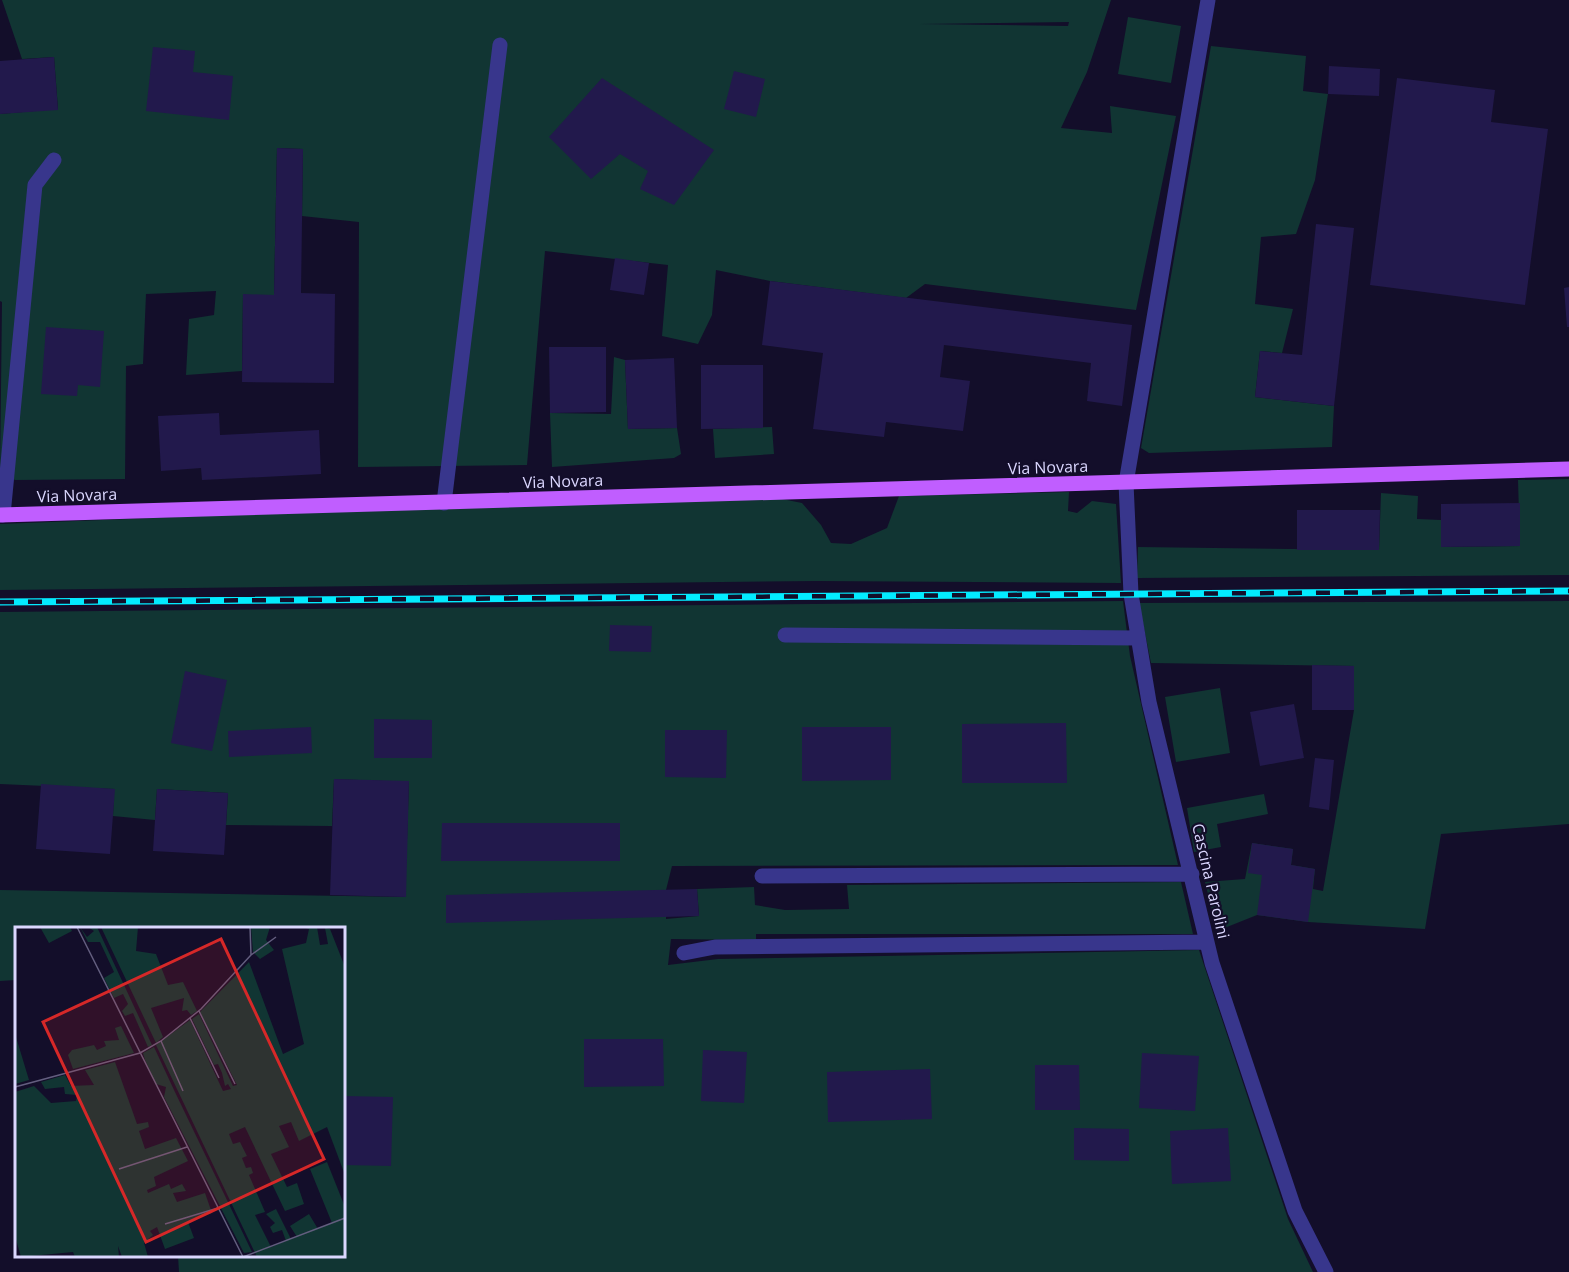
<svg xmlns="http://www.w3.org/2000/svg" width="1569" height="1272" font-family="'Open Sans',sans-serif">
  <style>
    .green { fill: #113533; fill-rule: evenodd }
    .building { fill: #22194c }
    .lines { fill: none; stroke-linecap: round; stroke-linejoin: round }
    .minor { stroke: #38368c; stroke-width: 15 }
    .major { stroke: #c05eff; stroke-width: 15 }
    .rail-casing { stroke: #03ebff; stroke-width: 7 }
    .rail { stroke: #130e2a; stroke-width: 4.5; stroke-dasharray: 14; stroke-linecap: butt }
    .labels { text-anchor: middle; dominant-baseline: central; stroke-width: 4.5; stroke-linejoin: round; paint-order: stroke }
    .street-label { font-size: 16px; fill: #dbd7ff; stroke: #130e2a }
    .inset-road { fill: none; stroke: #635e7f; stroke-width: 1.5 }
    .view { fill: #d62828; fill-opacity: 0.15; stroke: #d62828; stroke-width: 3 }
    .inset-edge { fill: none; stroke: #dbd7ff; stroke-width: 3 }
  </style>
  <rect width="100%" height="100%" fill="#130e2a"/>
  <path class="green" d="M2,0H1111L1087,72L1061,128L1112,133L1110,106L1176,116L1136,310L925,284L906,298L770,281L716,270L712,315L698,344L662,336L668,265L545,251L527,465L358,467L359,222L302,216L303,149L277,148L274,295H243L242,371L186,375L189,319L214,315L216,291L146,294L143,364L126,366L125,479L15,480L0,474L2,302L0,301V114L58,109L54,57L22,59ZM1069,22L1068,26L920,24H921Z
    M1128,17L1181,26L1171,83L1118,74Z
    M1211,46L1306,56L1303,91L1328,94L1315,180L1296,234L1261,237L1255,304L1293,309L1282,353L1260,351L1255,397L1334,406L1332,447L1149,453L1141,448Z
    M614,357L625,360L628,429L677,428L681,454L674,458L552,467L550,413L611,414Z
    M772,427L774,454L715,458L713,429Z
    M1569,479V575L1137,578L1138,547L1379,550L1381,493L1418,496L1417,519L1441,520L1442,547L1520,546L1518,480Z
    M1069,492L1068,511L1077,513L1092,501L1116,504L1121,583L817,581L0,590V524L439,507L777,498L802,503L821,525L831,543L851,544L887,528L899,496Z
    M1123,601L1130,656L1178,865L672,866L666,890V919L699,916L697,889L754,887L755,905L785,910L849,909L847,885L1181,882L1193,934H756V940L671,939L668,965L718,959L1199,950L1288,1219L1313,1272H179L178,1256H344V928H16V980L0,981V890L405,897L409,782L334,779L332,826L226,825L228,793L157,789L155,820L113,816L114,789L0,784V612Z
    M1569,601V824L1441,834L1425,929L1308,922L1257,915L1217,931L1205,882L1245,879L1252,843L1293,849L1291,865L1315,869L1313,889L1323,891L1354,710V666L1151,663L1139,603Z
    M1220,688L1230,753L1176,762L1165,697Z
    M1264,794L1268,814L1217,824L1221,847L1194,852L1187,808Z"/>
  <path class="building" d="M153,47L195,51L193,72L233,76L229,120L146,111Z
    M54,57L58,110L0,114V61Z
    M1329,66L1380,69L1379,96L1328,94Z
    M734,71L765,79L756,117L724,109Z
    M602,78L714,150L674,205L640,189L648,171L620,154L591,179L549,137Z
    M1397,78L1495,90L1491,122L1548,129L1525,305L1370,285Z
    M277,148L303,149L301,293L335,294L334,383L242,382L243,294L274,295Z
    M1316,224L1354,228L1334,406L1255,397L1260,351L1302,355Z
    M615,258L649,263L644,295L610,290Z
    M770,281L1132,325L1122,406L1087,401L1091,363L944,345L940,377L970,381L963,431L886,422L884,437L813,429L823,353L762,345Z
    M1569,287V327H1567L1564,288Z
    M46,327L104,331L100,387L78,385L77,396L41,394Z
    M549,347H606V412L550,413Z
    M674,358L677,428L628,429L625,360Z
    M701,365H763V428L701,429Z
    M219,413L220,435L319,430L321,474L202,480L201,468L161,471L158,416Z
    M1520,503V546L1441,547V504Z
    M1297,510H1380L1379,550H1297Z
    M610,625L652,626L651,652L609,651Z
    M1312,665L1354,666V710H1312Z
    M185,671L227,680L212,751L171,743Z
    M1294,704L1304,758L1260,766L1250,712Z
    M374,719L432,720V758H374Z
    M1066,723L1067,783H962V724Z
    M311,727L312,753L229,757L228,731Z
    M802,727H891V780L802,781Z
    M665,730H727L726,778L665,777Z
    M1315,758L1334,760L1329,810L1309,807Z
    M334,779L409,781L406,897L330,895Z
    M41,784L115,789L110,854L36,849Z
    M157,789L228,793L224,855L153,851Z
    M442,823H620V861H441Z
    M1252,843L1293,849L1291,865L1315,869L1308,922L1257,915L1262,875L1248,873Z
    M697,889L699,916L446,923V895Z
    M584,1039H663L664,1086L584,1087Z
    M703,1050L747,1052L744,1103L701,1101Z
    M1142,1053L1199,1056L1195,1111L1139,1108Z
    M1035,1065H1079L1080,1110H1035Z
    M930,1069L932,1119L828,1122L827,1072Z
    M344,1096L393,1097L391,1166L344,1165Z
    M1074,1128L1129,1129V1161L1074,1160Z
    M1228,1128L1231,1181L1172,1184L1170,1131Z"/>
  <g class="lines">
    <path class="minor" d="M1208,0L1126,483L1131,594L1149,702L1212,963L1295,1211L1326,1272
      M444,503L500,45
      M3,515L35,185L54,160
      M785,635L1137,638
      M762,876L1192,874
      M684,953L715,947L1207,942"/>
    <path class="major" d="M0,515L1569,469"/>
    <defs>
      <path id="rail" d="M0,602L1569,591"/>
    </defs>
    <use href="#rail" class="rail-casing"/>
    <use href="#rail" class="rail"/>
  </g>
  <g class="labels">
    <g class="street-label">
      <text transform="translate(1048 467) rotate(-2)">Via Novara</text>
      <text transform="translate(563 481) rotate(-2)">Via Novara</text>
      <text transform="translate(77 495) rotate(-2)">Via Novara</text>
      <text transform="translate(1211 881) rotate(77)">Cascina Parolini</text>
    </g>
  </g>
  <g transform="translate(15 927)">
    <rect width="330" height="330" fill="#130e2a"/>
    <path d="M25,0H55L57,4L34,16ZM65,0L72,10L79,4L73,0H82L137,118L133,120L118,86L110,89L107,84L113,77L108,67L99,71L89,51L99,45L85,15H73ZM86,0H123L121,24L141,27L153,58L168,55L182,84L176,88L172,83L167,84L169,71L136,81L148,110L141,116ZM236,0H255L251,13L259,23L245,32L238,25ZM288,0H302L305,18L313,17L310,1L315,2L330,40V248L312,200L284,214L276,195L264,199L274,220L256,227L272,260L282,256L289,277L270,284L230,200L214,207L218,217L225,215L232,229L227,231L231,241L236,240L238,246L234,248L250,285L240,288L256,320L271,314L267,303L258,306L255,300L260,296L251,287L261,282L276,312L282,310L275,299L294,287L303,302L317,296L295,242L312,235L330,280V330H242L141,118L175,93L208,164L216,162L213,157L210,159L207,146L203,137L199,138L177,92L184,87L218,159L222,158L185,85L234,35L268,127L289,117L267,22L291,16L294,2ZM106,99L119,126L58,142L53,128L57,123L79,118L82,123L91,119L89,114L104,113L100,101ZM1,110L14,153L0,157V111ZM139,120L159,163L237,325L229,326L149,170L151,160L141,157L130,133L128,126ZM100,135L122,197L133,195L134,200L124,204L130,222L161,211L173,234L139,250L141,259L132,263L133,266L154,257L156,262L167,257L171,264L158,266L162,275L190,266L197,286L173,295L179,311L150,322L142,300L135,304L138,308L129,316L133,330H107L103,319L104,330H60L58,325L6,330L0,309V165L19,159L36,176L61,174L62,168L50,167L49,160L30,162L26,155L50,148L56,159L79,158L70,143Z" fill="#113533"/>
    <path class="inset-road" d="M62,0L228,330M236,28L261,10M184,84L220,157M175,91L204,151M146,114L168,164M0,160L125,126L146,114L186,82L236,28L235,0M104,242L172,220M150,297L203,281M228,330L330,291"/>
    <path class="view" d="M206,12L309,232L131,315L28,95Z"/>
    <rect width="330" height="330" class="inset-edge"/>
  </g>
</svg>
